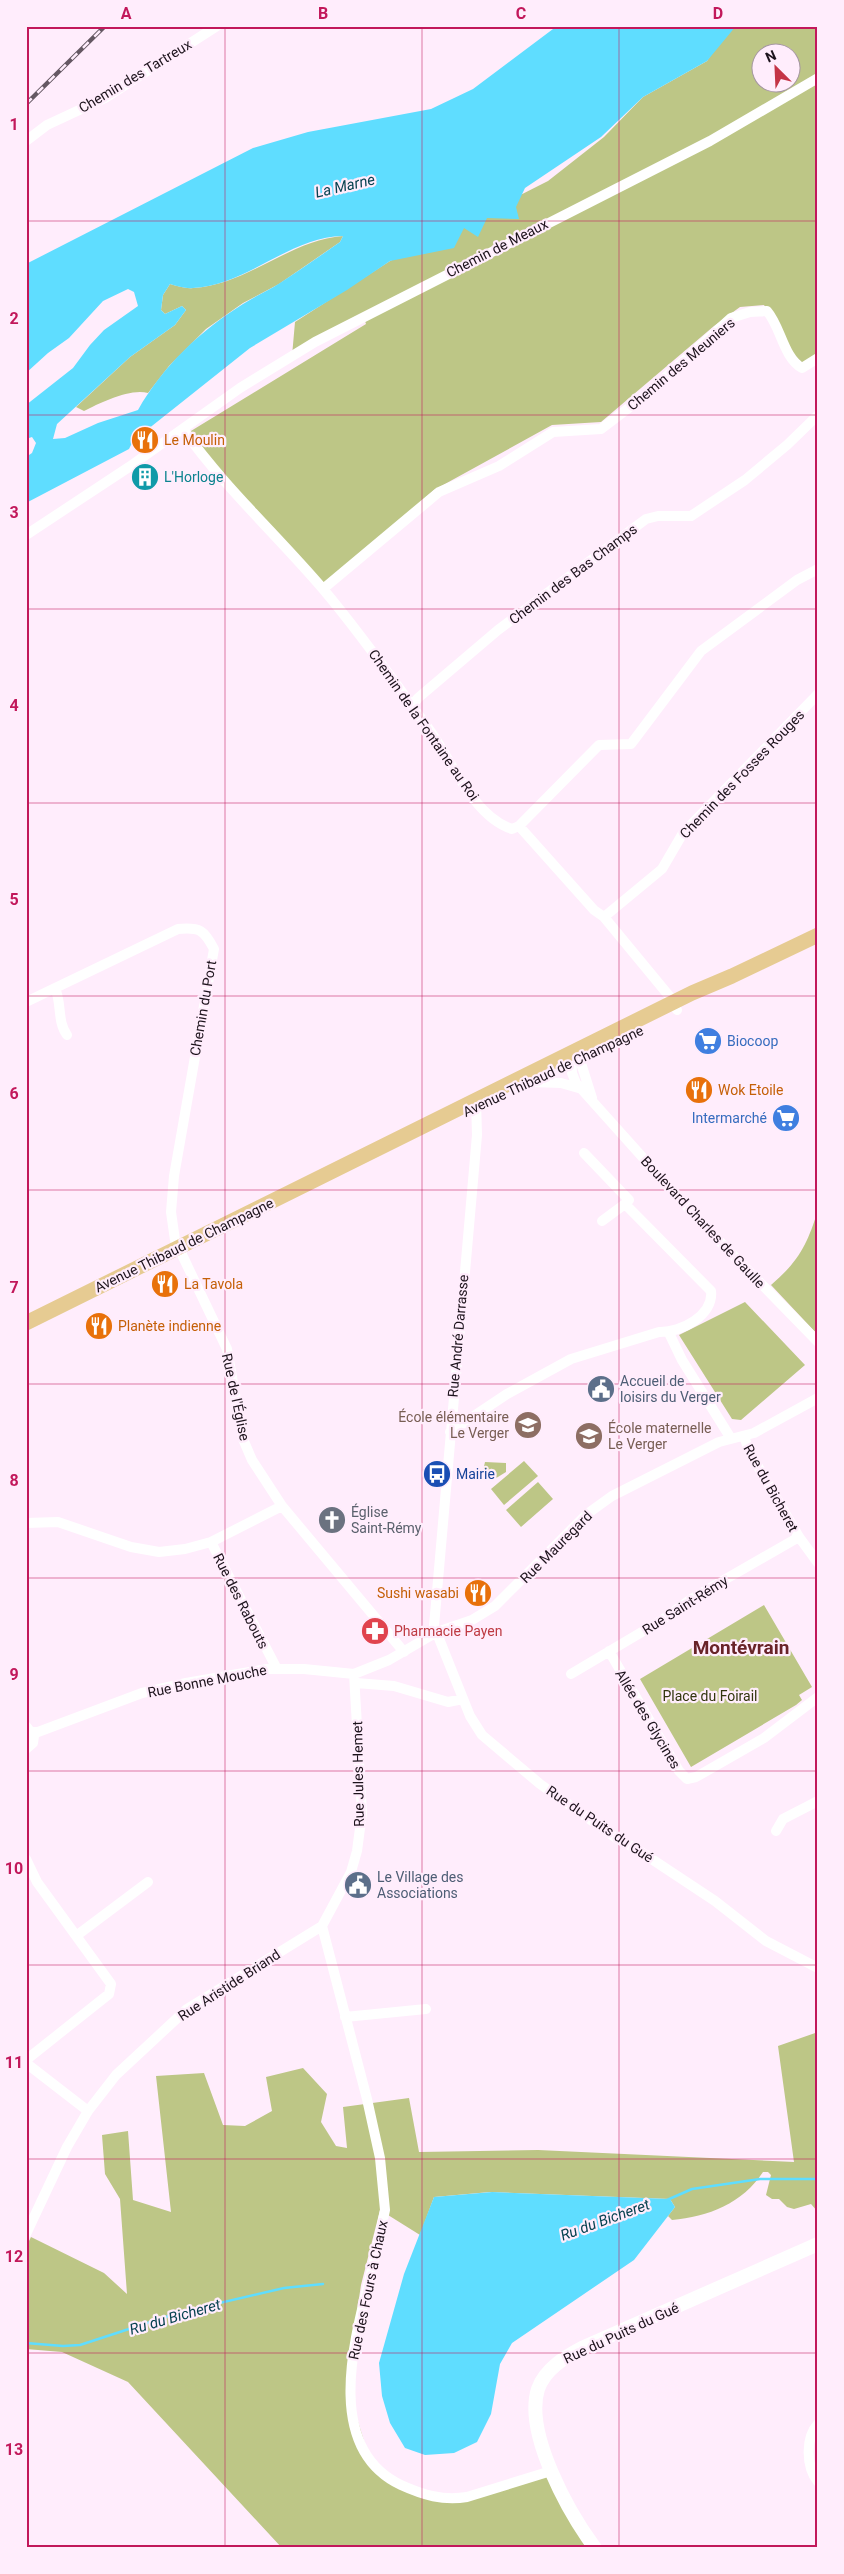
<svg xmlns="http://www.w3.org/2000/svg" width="844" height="2574" font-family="Roboto,sans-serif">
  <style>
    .green { fill: #bdc686; fill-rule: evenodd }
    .water { fill: #5fddff; fill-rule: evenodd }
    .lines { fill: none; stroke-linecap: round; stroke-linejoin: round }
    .stream { stroke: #5fddff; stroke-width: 2.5 }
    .street { stroke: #fff; stroke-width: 10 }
    .secondary { stroke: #fff; stroke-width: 14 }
    .primary { stroke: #e6cb92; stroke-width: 15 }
    .rail-casing { stroke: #655863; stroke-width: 4.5 }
    .rail { stroke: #ffedfc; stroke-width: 2.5; stroke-dasharray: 8; stroke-linecap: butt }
    .grid { fill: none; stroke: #c2185b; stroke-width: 1; stroke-opacity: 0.55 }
    .labels { text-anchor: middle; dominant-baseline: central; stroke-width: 4.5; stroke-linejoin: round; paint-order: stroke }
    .street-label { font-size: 14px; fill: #1d131c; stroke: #ffedfc }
    .food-label { font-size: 14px; fill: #c56008; stroke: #ffedfc; text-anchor: start }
    .culture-label { font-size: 14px; fill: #0d838f; stroke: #ffedfc; text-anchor: start }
    .shop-label { font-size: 14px; fill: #366cbe; stroke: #ffedfc; text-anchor: start }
    .service-label { font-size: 14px; fill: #4e5e75; stroke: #ffedfc; text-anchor: start }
    .education-label { font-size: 14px; fill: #785e54; stroke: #ffedfc; text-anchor: end }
    .transit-label { font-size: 14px; fill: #164399; stroke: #ffedfc; text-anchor: start }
    .worship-label { font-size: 14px; fill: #5b616d; stroke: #ffedfc; text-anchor: start }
    .health-label { font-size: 14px; fill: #be3a42; stroke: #ffedfc; text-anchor: start }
    .park-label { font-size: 14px; fill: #31350d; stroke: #ffedfc }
    .water-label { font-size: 15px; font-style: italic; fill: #074250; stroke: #ffedfc }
    .district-label { font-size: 19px; font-weight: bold; fill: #682328; stroke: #ffedfc }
    .neatline { fill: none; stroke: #c2185b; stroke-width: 2 }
    .grid-label { font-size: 16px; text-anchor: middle; font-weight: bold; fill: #c2185b }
  </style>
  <rect width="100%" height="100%" fill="#ffedfc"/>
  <path class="green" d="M730,26H818V356L802,368L764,305L740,307L714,326L601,422L552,425L434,490L323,589L186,434L366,324L364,318L292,356L295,322L390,261L548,181L604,137L643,97L707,61ZM762,52H792V82H762Z
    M343,236L340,242L279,284L243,303L206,329L169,366L148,393C130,388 100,403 84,411L76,407L130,357L175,325L186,310L182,306L165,314L161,310L163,295L170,284C178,286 186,289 193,288C248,285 289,240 343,236Z
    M818,1210V1335L771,1285C799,1261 807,1245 818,1210Z
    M745,1302L805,1365L741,1420L732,1419L679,1335Z
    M524,1461L538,1476L504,1505L491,1489Z
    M485,1462L506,1463V1472L493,1480L483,1471Z
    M538,1482L553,1499L521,1527L506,1510Z
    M764,1605L812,1687L799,1695L802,1700L796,1705L691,1767L640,1679Z
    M818,2032V2212L811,2204L794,2209L787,2207L779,2199H772L766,2195L771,2175L768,2172H763C743,2203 708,2217 672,2220L668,2216L675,2207L670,2199L490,2192L434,2197L420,2235L380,2210L361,2285L346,2384L373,2469L436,2500L546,2476L588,2548H282L128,2382L62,2352L26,2349V2247L31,2237L104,2273L127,2294L120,2199L105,2174L102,2135L128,2131L133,2200L171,2212L156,2076L204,2073L223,2125L245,2126L272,2111L266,2077L303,2068L327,2094L321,2122L336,2146L347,2148L343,2107L409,2098L419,2152L538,2150L794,2162L778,2046Z"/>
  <path class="water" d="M557,26H736L707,61L643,97L601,137L525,188L516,207L519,219L487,218L478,237L464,228L454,248L390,261L347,290L250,348L133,441L129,449L26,503V457L32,453L36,443L32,437L26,439V405L73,368L90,345L104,330L138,306L134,292L128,289L103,301L69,338L48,353L26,373V264L253,148L308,132L431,109L473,89ZM343,236L340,242C320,256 300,270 280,283C268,291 255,296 243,304C200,331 163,366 138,410L98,423L65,438L53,439L57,424L130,357L175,325L186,310L182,306L165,314L161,310L163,295L170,284C177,286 186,289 193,288C248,285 289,237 343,236Z
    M492,2192L670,2199L675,2207L634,2260L512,2343L500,2364L491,2414L477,2442L454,2453L425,2455L405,2448L390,2423L382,2396L379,2363L404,2274L434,2197Z"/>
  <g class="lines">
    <path class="stream" d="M667,2200L692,2189L760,2179H818
      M26,2343L63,2346L80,2345L181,2312L284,2288L323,2284"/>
    <path class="street" d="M26,141L47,125L105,98L217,26
      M183,429C224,487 277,535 323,589C362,635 396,684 431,732C452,762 474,817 512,829L519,826L594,910L604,917L670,997L677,1010
      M26,535L129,467L240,388L315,342L710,141L818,78
      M323,589L439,492L499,466L553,432L601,429L647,394L731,318L750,312L767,311C781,327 783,357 802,368L818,358
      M412,706L418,698L498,630L646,519L658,516H691L745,480L787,445L818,415
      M519,826L599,745L631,744L701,651L797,580L818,569
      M604,917L662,869L683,833L818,694
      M55,988C62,1003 57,1022 67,1035
      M26,1002L178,929C200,927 204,930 214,949L174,1176L171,1212L175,1240L227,1349L243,1439L252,1460L282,1506L404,1652
      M571,1054L572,1073L576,1083L697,1218L818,1342
      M571,1054L580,1060L592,1098
      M532,1082L561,1083L582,1089
      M476,1100L477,1135L434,1626L470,1716L482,1735L540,1784L616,1838L635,1848L715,1901L766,1941L818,1968
      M602,1221L625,1204
      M669,1333L682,1360L730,1437
      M450,1432L507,1394L571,1359L659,1332C681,1333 714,1315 711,1291L625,1204L629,1200L584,1153
      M744,1436L749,1451L799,1537L818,1563
      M26,1523L58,1522L131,1547L159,1552L185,1549L211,1542L282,1506
      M211,1542L277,1669
      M609,1651L679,1771L687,1779L696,1777L764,1738L818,1697
      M571,1674L662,1620L691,1599L799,1537
      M356,1683L394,1686L448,1702L463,1699
      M26,1726L34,1736L33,1743L26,1749
      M33,1732H38L142,1693L186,1683L267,1669H304L354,1674L389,1660L437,1632L472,1620L495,1606L587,1514L612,1496L719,1442L754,1433L818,1398
      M776,1831L783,1819L818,1801
      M26,1859L37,1882L111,1984L109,1994L26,2060
      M322,1926L367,2099L380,2158L385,2210C380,2234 375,2258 369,2281C353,2344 325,2449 401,2485C423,2495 443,2501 467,2497L551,2471
      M76,1936L148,1882
      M345,2017L426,2009
      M26,2063L88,2111
      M26,2234L67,2147L88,2111L116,2075L187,2009L322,1926L351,1872L357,1851L362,1813L354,1674
      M818,2424C805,2438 806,2467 818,2482"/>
    <path class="secondary" d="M595,2548C569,2513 524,2433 538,2389C545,2369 565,2357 582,2348L818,2244"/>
    <path class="primary" d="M26,1323L692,993L732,976L818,935"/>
    <defs>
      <path id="rail" d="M26,104L105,26"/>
    </defs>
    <use href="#rail" class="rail-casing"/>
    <use href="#rail" class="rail"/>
  </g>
  <path class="grid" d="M225,26V2548M422,26V2548M619,26V2548M26,221H818M26,415H818M26,609H818M26,803H818M26,996H818M26,1190H818M26,1384H818M26,1578H818M26,1771H818M26,1965H818M26,2159H818M26,2353H818"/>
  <defs>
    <symbol id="restaurant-disc" viewBox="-11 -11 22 22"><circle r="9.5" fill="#e8710a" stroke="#ffedfc"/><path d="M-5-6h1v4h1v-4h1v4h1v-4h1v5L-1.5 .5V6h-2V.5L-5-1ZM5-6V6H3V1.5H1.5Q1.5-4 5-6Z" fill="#fff"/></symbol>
    <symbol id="building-disc" viewBox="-11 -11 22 22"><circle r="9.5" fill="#0f9aa8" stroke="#ffedfc"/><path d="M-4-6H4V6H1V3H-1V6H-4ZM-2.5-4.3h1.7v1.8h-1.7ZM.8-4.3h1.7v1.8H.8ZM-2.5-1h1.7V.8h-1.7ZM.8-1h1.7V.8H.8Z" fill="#fff"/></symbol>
    <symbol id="supermarket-disc" viewBox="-11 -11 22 22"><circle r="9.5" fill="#3f7fe0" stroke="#ffedfc"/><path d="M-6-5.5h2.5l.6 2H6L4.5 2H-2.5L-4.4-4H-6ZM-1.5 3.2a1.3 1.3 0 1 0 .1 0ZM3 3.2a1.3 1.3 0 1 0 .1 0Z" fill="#fff"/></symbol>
    <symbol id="civic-disc" viewBox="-11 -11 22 22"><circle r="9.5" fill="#5c6f8a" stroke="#ffedfc"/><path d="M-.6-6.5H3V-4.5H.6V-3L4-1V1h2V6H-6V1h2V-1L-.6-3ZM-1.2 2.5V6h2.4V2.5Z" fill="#fff"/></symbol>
    <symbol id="school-disc" viewBox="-11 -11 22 22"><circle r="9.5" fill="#8d6e63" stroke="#ffedfc"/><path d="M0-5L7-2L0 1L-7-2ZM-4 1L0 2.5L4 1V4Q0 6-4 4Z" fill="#fff"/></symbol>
    <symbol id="bus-disc" viewBox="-11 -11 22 22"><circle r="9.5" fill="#1a4fb4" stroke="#ffedfc"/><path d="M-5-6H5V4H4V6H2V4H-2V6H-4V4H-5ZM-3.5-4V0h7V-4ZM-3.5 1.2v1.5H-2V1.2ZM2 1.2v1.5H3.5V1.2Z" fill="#fff"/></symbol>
    <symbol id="church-disc" viewBox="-11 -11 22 22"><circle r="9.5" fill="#6b7280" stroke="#ffedfc"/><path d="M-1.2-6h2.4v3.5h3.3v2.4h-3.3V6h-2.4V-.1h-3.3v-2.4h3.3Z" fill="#fff"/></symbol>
    <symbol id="pharmacy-disc" viewBox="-11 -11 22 22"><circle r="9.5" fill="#e0444e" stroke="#ffedfc"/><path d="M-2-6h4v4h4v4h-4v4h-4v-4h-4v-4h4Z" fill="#fff"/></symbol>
  </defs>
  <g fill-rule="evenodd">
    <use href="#restaurant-disc" x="129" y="424" width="32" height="32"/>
    <use href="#building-disc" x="129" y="461" width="32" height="32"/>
    <use href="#supermarket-disc" x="692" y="1025" width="32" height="32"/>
    <use href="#restaurant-disc" x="683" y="1074" width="32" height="32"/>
    <use href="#supermarket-disc" x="770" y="1102" width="32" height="32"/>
    <use href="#restaurant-disc" x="149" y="1268" width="32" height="32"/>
    <use href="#restaurant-disc" x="83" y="1310" width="32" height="32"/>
    <use href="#civic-disc" x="585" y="1373" width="32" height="32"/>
    <use href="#school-disc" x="512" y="1409" width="32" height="32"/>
    <use href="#school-disc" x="573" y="1420" width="32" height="32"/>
    <use href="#bus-disc" x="421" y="1458" width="32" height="32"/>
    <use href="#church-disc" x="316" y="1504" width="32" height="32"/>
    <use href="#restaurant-disc" x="462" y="1577" width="32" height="32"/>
    <use href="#pharmacy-disc" x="359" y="1615" width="32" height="32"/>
    <use href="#civic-disc" x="342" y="1869" width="32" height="32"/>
  </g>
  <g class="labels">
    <g class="street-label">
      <text transform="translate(135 76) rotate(-31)">Chemin des Tartreux</text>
      <text transform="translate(497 248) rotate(-27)">Chemin de Meaux</text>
      <text transform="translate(681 364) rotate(-40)">Chemin des Meuniers</text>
      <text transform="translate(573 574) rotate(-37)">Chemin des Bas Champs</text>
      <text transform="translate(424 725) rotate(55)">Chemin de la Fontaine au Roi</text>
      <text transform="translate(742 774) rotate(-46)">Chemin des Fosses Rouges</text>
      <text transform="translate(203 1008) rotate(-80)">Chemin du Port</text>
      <text transform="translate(553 1071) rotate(-25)">Avenue Thibaud de Champagne</text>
      <text transform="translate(703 1222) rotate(47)">Boulevard Charles de Gaulle</text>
      <text transform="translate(184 1245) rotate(-26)">Avenue Thibaud de Champagne</text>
      <text transform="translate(458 1336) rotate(-85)">Rue André Darrasse</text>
      <text transform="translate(236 1397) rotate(78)">Rue de l'Église</text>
      <text transform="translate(771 1488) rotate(61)">Rue du Bicheret</text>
      <text transform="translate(556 1547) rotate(-45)">Rue Mauregard</text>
      <text transform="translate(241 1601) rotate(63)">Rue des Rabouts</text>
      <text transform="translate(685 1605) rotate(-32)">Rue Saint-Rémy</text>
      <text transform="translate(207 1681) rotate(-11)">Rue Bonne Mouche</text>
      <text transform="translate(648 1719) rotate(59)">Allée des Glycines</text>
      <text transform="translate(358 1774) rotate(-91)">Rue Jules Hemet</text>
      <text transform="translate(600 1824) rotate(34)">Rue du Puits du Gué</text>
      <text transform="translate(229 1985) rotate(-33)">Rue Aristide Briand</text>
      <text transform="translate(368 2290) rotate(-78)">Rue des Fours à Chaux</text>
      <text transform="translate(621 2333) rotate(-25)">Rue du Puits du Gué</text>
    </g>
    <g class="food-label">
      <text x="164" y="440">Le Moulin</text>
      <text x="718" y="1090">Wok Etoile</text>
      <text x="184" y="1284">La Tavola</text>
      <text x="118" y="1326">Planète indienne</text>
      <text x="459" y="1593" text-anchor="end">Sushi wasabi</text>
    </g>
    <g class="culture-label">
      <text x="164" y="477">L'Horloge</text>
    </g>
    <g class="shop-label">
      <text x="727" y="1041">Biocoop</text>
      <text x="767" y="1118" text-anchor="end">Intermarché</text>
    </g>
    <g class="service-label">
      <text x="620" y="1381">Accueil de<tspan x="620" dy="16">loisirs du Verger</tspan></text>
      <text x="377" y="1877">Le Village des<tspan x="377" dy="16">Associations</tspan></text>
    </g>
    <g class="education-label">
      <text x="509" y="1417">École élémentaire<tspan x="509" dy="16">Le Verger</tspan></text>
      <text x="608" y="1428" text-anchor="start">École maternelle<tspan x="608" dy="16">Le Verger</tspan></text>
    </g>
    <g class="transit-label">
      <text x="456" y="1474">Mairie</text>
    </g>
    <g class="worship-label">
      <text x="351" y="1512">Église<tspan x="351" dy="16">Saint-Rémy</tspan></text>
    </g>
    <g class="health-label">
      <text x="394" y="1631">Pharmacie Payen</text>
    </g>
    <g class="park-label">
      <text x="710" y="1696">Place du Foirail</text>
    </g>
    <g class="water-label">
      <text transform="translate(345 186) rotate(-13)">La Marne</text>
      <text transform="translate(605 2220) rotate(-20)">Ru du Bicheret</text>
      <text transform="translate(175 2317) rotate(-16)">Ru du Bicheret</text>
    </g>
    <g class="district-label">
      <text x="741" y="1647">Montévrain</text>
    </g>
  </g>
  <rect width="844" height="2574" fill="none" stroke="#ffedfc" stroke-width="55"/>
  <g transform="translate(776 68) rotate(336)"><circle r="24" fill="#ffedfc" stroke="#a596a2"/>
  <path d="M0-4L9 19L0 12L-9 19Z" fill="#c43446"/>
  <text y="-8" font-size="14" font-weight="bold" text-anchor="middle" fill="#1d131c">N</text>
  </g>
  <rect x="28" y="28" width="788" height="2518" class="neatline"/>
  <g class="grid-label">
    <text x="126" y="19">A</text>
    <text x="323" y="19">B</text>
    <text x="521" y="19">C</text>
    <text x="718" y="19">D</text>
    <text x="14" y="130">1</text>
    <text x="14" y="324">2</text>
    <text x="14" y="518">3</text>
    <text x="14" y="711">4</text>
    <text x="14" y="905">5</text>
    <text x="14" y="1099">6</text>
    <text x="14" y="1293">7</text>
    <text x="14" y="1486">8</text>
    <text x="14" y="1680">9</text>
    <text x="14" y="1874">10</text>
    <text x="14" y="2068">11</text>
    <text x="14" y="2262">12</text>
    <text x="14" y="2455">13</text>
  </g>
</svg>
